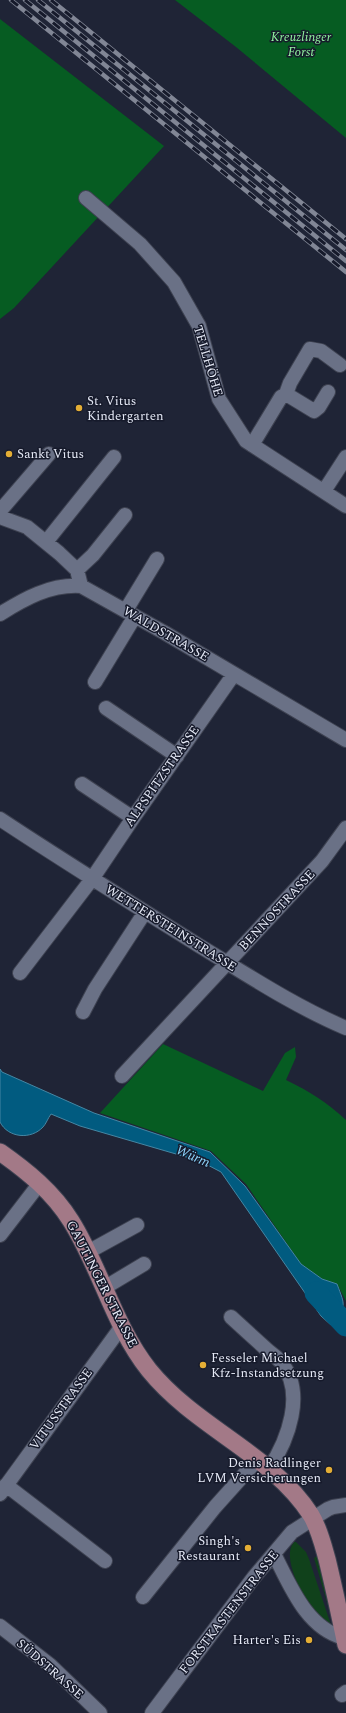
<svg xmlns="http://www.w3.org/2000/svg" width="346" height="1713" font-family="Spectral,serif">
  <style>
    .green { fill: #10411b }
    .forest { fill: #065c22 }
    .water { fill: #015b80; stroke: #4586a3 }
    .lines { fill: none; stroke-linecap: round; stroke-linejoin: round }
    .river { stroke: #015b80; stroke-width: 23 }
    .minor-casing { stroke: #3e4251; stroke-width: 16 }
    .major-casing { stroke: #3e4251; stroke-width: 19 }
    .minor { stroke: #6a7186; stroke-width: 14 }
    .major { stroke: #a37987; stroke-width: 17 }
    .rail-casing { stroke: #818695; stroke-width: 4.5 }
    .rail { stroke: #161a2b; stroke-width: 3; stroke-dasharray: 9; stroke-linecap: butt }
    .poi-dot { fill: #e4ae35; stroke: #161a2b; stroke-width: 1.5 }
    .labels { text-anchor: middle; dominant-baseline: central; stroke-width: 3; stroke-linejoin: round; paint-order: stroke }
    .park-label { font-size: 13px; font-style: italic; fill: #91f3a0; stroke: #161a2b }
    .street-label { font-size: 13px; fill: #e5e9f6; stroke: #161a2b }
    .poi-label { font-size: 13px; fill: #e5e9f6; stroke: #161a2b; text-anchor: start }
    .water-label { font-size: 14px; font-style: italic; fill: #8ed3fa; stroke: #161a2b }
  </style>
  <rect width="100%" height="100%" fill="#1f2436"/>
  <path class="green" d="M294,1542H296L306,1552L309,1559L331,1625C324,1620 317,1615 312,1608C302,1596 281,1556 294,1542Z
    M317,1556L334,1621L331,1616L314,1558Z"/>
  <path class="forest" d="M175,0H346V138L236,47Z
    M0,19L164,146L14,308L0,319Z
    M163,1044L263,1091L285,1053L295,1047L296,1057L286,1080C311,1092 326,1102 346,1120V1301L337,1284L322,1279L301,1264L246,1184L211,1151L100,1113Z"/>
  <path class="water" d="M0,1069L2,1072L94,1113L210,1152L245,1186L301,1264L322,1279L337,1284C346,1308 346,1304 331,1325L321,1316L221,1172L200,1161L80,1126L51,1114C48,1118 46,1124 43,1127C31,1140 8,1138 0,1122Z"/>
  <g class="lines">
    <path class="river" d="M316,1293L346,1325"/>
    <defs>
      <path id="minor" d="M86,198L140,244L174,282L199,326L219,399L246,441L346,506
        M286,394L290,383L310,349L321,351L340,365
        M252,445L281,397L286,394L314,411L319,407L328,392
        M324,491L346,457
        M0,511L49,454
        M0,517L27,527L59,553L77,570L81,586
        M46,542L114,457
        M77,570L93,555L125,515
        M126,610L157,559
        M0,614C24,599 50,584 81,586L165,633L346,740
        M95,682L135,616
        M106,708L177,756
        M82,784L133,818
        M0,819C65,862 131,903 198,945C246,974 294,1006 346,1028
        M20,973L92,879L133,818L234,674
        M83,1012L95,989L145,912
        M122,1076L322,861L346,828
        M0,1235L40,1183
        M88,1252L137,1225
        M104,1288L144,1264
        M231,1317C242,1327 254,1338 265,1348C270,1353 277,1357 281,1362C306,1393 288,1440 269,1469
        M6,1485L105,1561
        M0,1494L122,1326
        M274,1554C290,1585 306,1628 344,1638
        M143,1597L215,1507L258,1459
        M0,1626L50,1665L100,1713
        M342,1695L346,1692
        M152,1713L254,1577L292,1532L328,1509L333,1507L346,1505"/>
      <path id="major" d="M0,1152C27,1171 53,1192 71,1221C101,1269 114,1326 149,1370C196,1428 272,1454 311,1515C319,1528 323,1545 327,1559C334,1588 340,1616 346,1645"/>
    </defs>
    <use href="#minor" class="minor-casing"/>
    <use href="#major" class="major-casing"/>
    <use href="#minor" class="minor"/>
    <use href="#major" class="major"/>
    <defs>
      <path id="rail" d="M11,0L346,272
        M25,0L346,261
        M38,0L346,250
        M51,0L346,239"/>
    </defs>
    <use href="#rail" class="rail-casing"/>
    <use href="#rail" class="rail"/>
  </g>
  <g class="poi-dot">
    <circle cx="79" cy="408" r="4"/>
    <circle cx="9" cy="454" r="4"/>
    <circle cx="203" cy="1365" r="4"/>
    <circle cx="329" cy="1470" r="4"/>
    <circle cx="248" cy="1548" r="4"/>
    <circle cx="309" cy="1640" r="4"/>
  </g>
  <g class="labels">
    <g class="park-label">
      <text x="301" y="37">Kreuzlinger<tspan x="301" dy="15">Forst</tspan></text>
    </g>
    <g class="street-label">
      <text transform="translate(208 361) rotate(73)">TELLHÖHE</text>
      <text transform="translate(166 634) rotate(30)">WALDSTRASSE</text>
      <text transform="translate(162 776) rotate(-55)">ALPSPITZSTRASSE</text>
      <text transform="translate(277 910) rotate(-47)">BENNOSTRASSE</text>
      <text transform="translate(171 928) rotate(32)">WETTERSTEINSTRASSE</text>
      <text transform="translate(102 1284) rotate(63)">GAUTINGER STRASSE</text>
      <text transform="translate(61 1409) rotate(-54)">VITUSSTRASSE</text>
      <text transform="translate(229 1612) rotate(-52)">FORSTKASTENSTRASSE</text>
      <text transform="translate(50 1669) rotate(41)">SÜDSTRASSE</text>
    </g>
    <g class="poi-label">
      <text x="87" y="401">St. Vitus<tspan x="87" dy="15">Kindergarten</tspan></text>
      <text x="17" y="454">Sankt Vitus</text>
      <text x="211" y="1358">Fesseler Michael<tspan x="211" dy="15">Kfz-Instandsetzung</tspan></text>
      <text x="321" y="1463" text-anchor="end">Denis Radlinger<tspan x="321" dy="15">LVM Versicherungen</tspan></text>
      <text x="240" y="1541" text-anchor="end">Singh's<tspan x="240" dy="15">Restaurant</tspan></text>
      <text x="301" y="1640" text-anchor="end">Harter's Eis</text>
    </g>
    <g class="water-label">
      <text transform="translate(193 1156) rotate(23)">Würm</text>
    </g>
  </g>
</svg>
